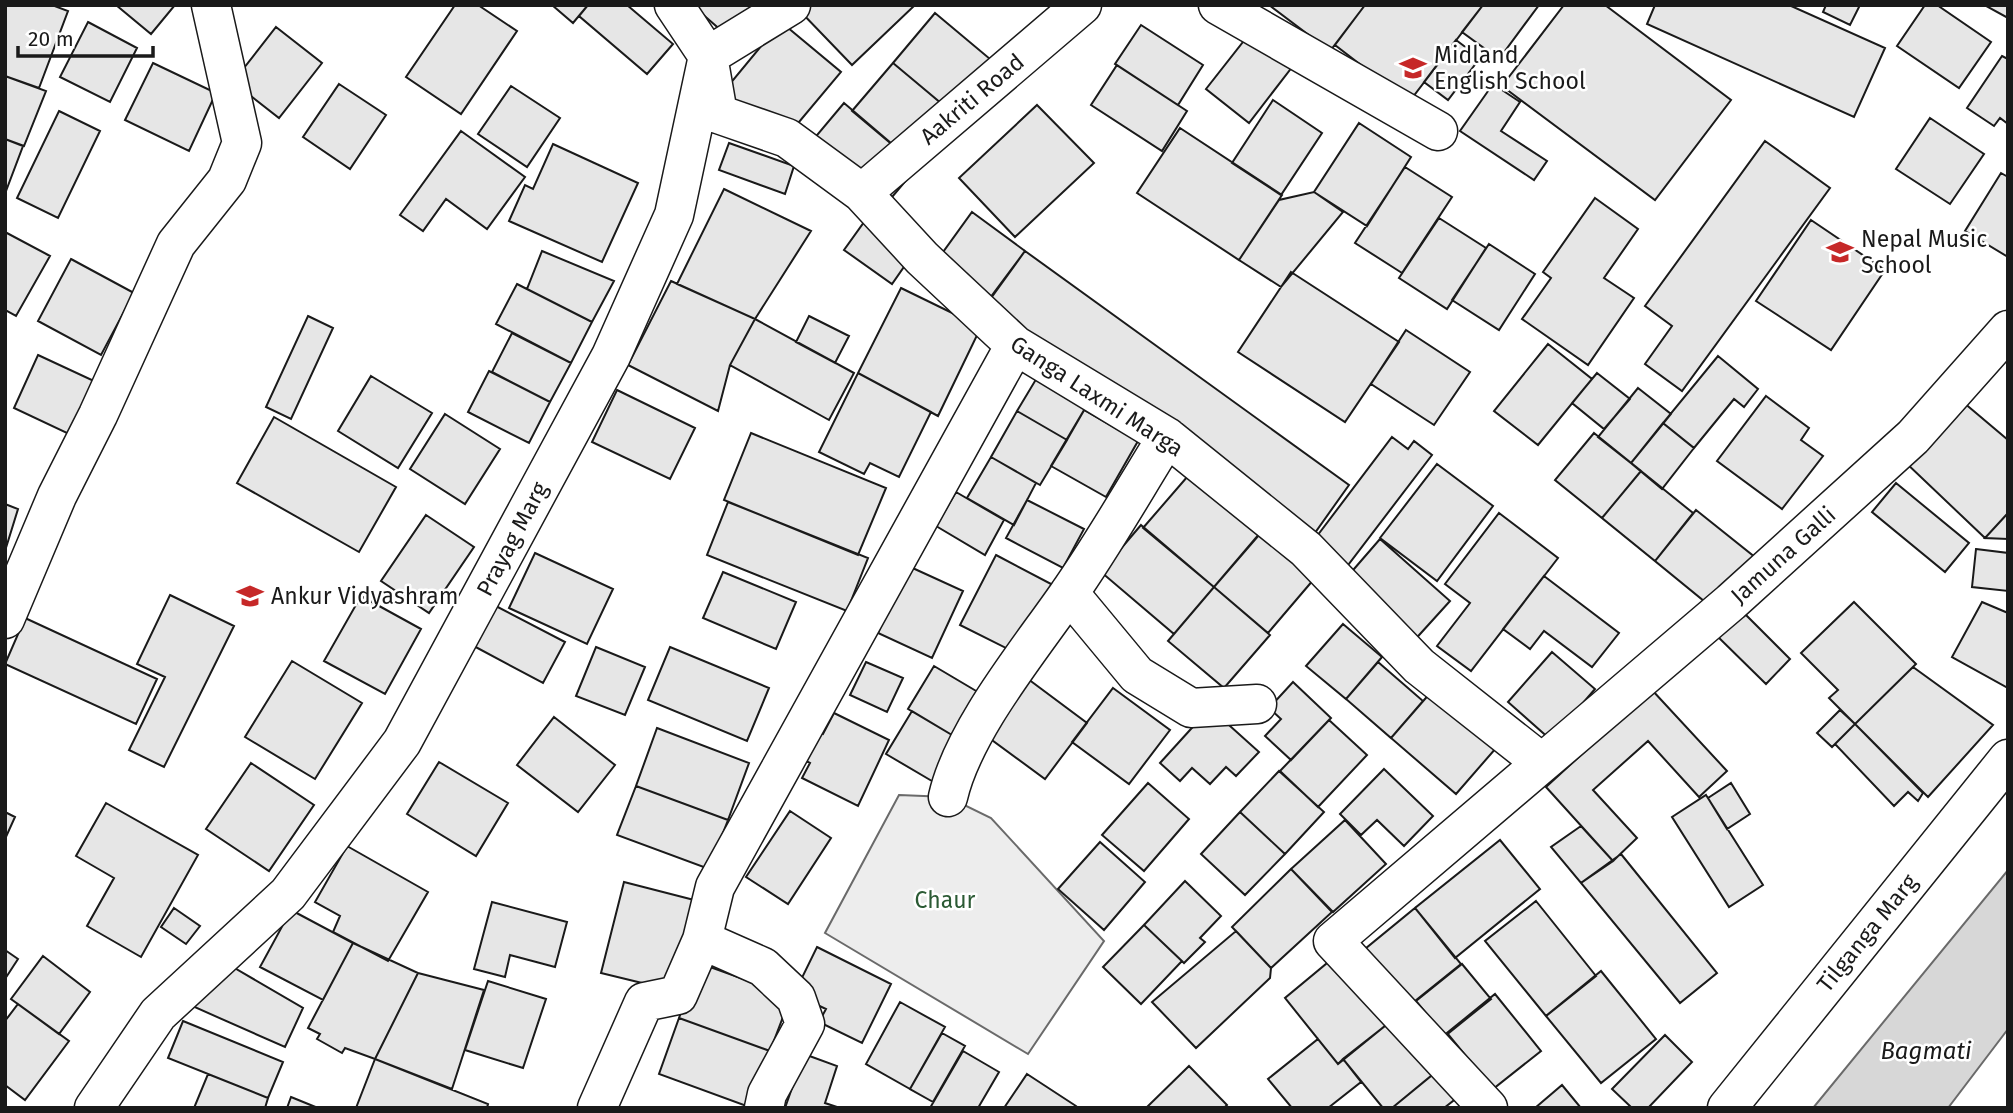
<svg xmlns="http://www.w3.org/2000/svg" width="2013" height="1113" font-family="'Fira Sans',sans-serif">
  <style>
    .built { fill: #ededed; stroke: #6a6a6a; stroke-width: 2 }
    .water { fill: #d7d7d7; stroke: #6a6a6a; stroke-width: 2 }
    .building { fill: #e6e6e6; stroke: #1a1a1a; stroke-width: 2 }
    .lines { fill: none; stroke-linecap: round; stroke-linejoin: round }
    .street-casing { stroke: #1a1a1a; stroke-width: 41 }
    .street { stroke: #fff; stroke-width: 38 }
    .labels { text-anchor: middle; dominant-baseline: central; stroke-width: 5; stroke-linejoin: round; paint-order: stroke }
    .poi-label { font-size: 23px; fill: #1a1a1a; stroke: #fff; text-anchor: start }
    .street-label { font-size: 23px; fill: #1a1a1a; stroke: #fff }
    .park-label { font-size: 23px; fill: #2b5a34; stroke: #fff }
    .water-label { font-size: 24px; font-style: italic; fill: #1a1a1a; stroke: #fff }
  </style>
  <rect width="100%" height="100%" fill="#fff"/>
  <path class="built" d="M899,795L948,797L991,818L1104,941L1028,1054L825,933Z"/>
  <path class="water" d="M2008,870V1029L1948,1108H1813Z"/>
  <path class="building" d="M5,5H52L68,11L39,88L5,76Z
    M116,5H175L151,34Z
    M455,5H478L517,31L461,114L406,77Z
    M552,5H588L573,23Z
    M588,5H627L673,44L647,74L579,16Z
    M692,5H761L731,39Z
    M802,5H915L852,65L798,9Z
    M1269,5H1365L1330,51Z
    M1365,5H1483L1409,102L1335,45Z
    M1483,5H1539L1499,59L1462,32Z
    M1564,5H1605L1731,100L1655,200L1502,86Z
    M1655,5H1789L1885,48L1854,117L1647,24Z
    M1826,5H1860L1850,25L1823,12Z
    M1925,5H1937L1991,42L1959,88L1897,46Z
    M2008,5V18L1986,6V5Z
    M935,13L996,64L954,114L893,63Z
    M88,22L137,48L110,102L60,77Z
    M781,22L841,72L794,128L719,97Z
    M1141,25L1203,65L1178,105L1115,64Z
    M276,27L322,63L279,118L233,82Z
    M1254,28L1296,62L1249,123L1206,89Z
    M1456,40L1480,58L1448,100L1424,82Z
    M2002,56L2008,59V124L2000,118L1994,126L1967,108Z
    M153,63L216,93L189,151L125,120Z
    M893,63L954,114L913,162L852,111Z
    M1117,65L1187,111L1162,151L1091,105Z
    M5,76L46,91L24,146L5,139Z
    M339,84L386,115L350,169L303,137Z
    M1493,84L1520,102L1501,131L1547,161L1534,180L1460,131Z
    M511,86L560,118L527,167L478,134Z
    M1273,100L1322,133L1281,195L1232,163Z
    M844,103L918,166L887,203L812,141Z
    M1037,105L1094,163L1015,237L959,178Z
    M59,111L100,131L58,218L17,198Z
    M1930,118L1984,154L1950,204L1896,169Z
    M1359,123L1411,157L1367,226L1314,192Z
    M1180,128L1282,195L1239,260L1137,193Z
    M461,131L525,177L487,229L446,199L423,231L400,215Z
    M5,139L23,146L6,191H5Z
    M1765,141L1830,188L1682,391L1645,364L1672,326L1645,306Z
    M729,143L794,166L785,194L719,170Z
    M553,144L638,183L602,262L509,221L525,185L533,189Z
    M1405,167L1452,197L1402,273L1355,243Z
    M2001,173L2008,177V257L1965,231Z
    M724,189L811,231L755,319L677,284Z
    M1314,192L1343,212L1281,287L1239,260L1279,200Z
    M1595,198L1638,229L1604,278L1634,298L1588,365L1522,319L1551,278L1543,272Z
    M972,212L1025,251L991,298L938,259Z
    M867,218L915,251L892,284L844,250Z
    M1439,218L1486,248L1447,309L1399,278Z
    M1811,220L1885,270L1831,350L1756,301Z
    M5,232L50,256L16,316L5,310Z
    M1489,244L1535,274L1499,330L1452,300Z
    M542,251L614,281L592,322L527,289Z
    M1025,251L1349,485L1312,537L987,302Z
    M71,259L134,293L101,355L38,321Z
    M1291,272L1399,342L1345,422L1238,352Z
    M671,281L755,319L730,365L718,411L628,365Z
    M517,284L592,322L571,363L496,324Z
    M901,288L981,327L938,416L858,373Z
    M308,316L333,328L291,419L266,407Z
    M809,316L849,336L835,363L796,342Z
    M755,319L854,373L829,420L730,365Z
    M1406,330L1470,372L1434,425L1371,384Z
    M512,333L571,363L550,402L492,372Z
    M1548,344L1592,379L1538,445L1494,411Z
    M38,355L94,381L69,434L14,408Z
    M1718,356L1758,389L1744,407L1734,399L1694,448L1663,423Z
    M489,371L550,402L529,443L468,412Z
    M858,373L931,412L899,477L870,463L864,474L819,452Z
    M1597,373L1630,399L1604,429L1572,403Z
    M371,376L432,413L398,468L338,431Z
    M1038,376L1087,405L1067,440L1017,411Z
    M1638,388L1671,414L1631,463L1598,437Z
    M617,390L695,428L670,479L592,442Z
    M1766,396L1809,428L1801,440L1823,456L1782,509L1717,461Z
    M1963,402L2008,440V513L1985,538L1904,461Z
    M1084,410L1138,441L1106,497L1051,466Z
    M1017,411L1067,440L1040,485L991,457Z
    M445,414L500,449L465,504L410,469Z
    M274,417L396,487L359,552L237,483Z
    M1663,423L1694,448L1662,489L1631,463Z
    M751,433L886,488L858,555L724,500Z
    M1594,433L1641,471L1602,518L1555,480Z
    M1392,437L1408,449L1414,441L1432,455L1345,569L1311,544Z
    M991,457L1036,483L1014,525L967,498Z
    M1437,464L1493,506L1437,581L1380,538Z
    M1194,469L1265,528L1214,587L1143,528Z
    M1641,471L1693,513L1655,561L1602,518Z
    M1896,483L1969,543L1945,572L1872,512Z
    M956,492L1004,520L985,555L936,526Z
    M1027,500L1084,529L1063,568L1006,538Z
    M728,502L868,558L847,611L707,555Z
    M5,504L18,509L5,551Z
    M1696,510L1756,558L1715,610L1655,561Z
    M1499,513L1558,558L1471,671L1437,646L1470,603L1445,584Z
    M2008,513V539L1985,538Z
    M426,515L474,547L429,613L381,581Z
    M1141,525L1214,587L1174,634L1101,572Z
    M1266,526L1320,572L1268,633L1214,587Z
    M1380,539L1450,601L1411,644L1341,584Z
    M1976,549L2008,553V591L1972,587Z
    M535,553L613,589L587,644L509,608Z
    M996,555L1053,585L1018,654L960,625Z
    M906,565L963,591L932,658L878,633Z
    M723,572L796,602L776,649L703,618Z
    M1544,576L1619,633L1592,667L1544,631L1530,649L1503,629Z
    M1214,587L1270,635L1224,688L1168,641Z
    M170,595L234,626L164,767L129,750L165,677L137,664Z
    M361,596L421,629L385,694L324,661Z
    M1854,602L1916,664L1855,724L1829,698L1838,690L1801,653Z
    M1982,602L2008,613V688L1952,657Z
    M492,604L565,642L543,683L470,644Z
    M1738,607L1790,659L1766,684L1713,632Z
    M25,618L157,679L136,724L5,664Z
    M1343,624L1382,657L1346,699L1306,666Z
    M596,647L645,667L625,715L576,696Z
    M670,647L769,688L747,741L648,700Z
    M1552,652L1595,689L1551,740L1508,702Z
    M292,661L362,703L315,779L245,737Z
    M866,662L903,678L887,712L850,695Z
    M1378,662L1423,701L1391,738L1346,699Z
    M934,666L988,698L962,741L908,709Z
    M1913,667L1993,725L1928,797L1855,724Z
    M1024,676L1087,723L1045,779L981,732Z
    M1293,682L1331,718L1291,760L1265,736L1281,719L1269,708Z
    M1438,684L1503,740L1456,794L1391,738Z
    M1113,688L1170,730L1129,784L1072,742Z
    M1652,690L1727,771L1699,797L1648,741L1593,790L1637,838L1613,861L1546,787Z
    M1210,708L1259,752L1236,776L1226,767L1210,784L1192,768L1180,781L1160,763Z
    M1840,710L1855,724L1832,747L1817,733Z
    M912,711L962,741L937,784L886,754Z
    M834,713L889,740L858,806L802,778L810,763L804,760L817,731L823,734Z
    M554,717L615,765L578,812L517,765Z
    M1329,720L1367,755L1318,807L1280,771Z
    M1855,724L1923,793L1918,801L1908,792L1894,806L1835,744Z
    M657,728L749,763L728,820L636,786Z
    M439,762L508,803L476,856L407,814Z
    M251,763L314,805L269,871L206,829Z
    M1384,769L1433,816L1404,846L1377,820L1361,835L1340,814Z
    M1279,771L1324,812L1285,854L1240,812Z
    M1148,783L1189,819L1144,871L1102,835Z
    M1731,783L1750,814L1727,829L1708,798Z
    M636,786L728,820L709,869L617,835Z
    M1706,795L1763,885L1729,907L1672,817Z
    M106,803L198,855L141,957L87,926L114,878L76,856Z
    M790,811L831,838L788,904L746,877Z
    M5,812L15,817L5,839Z
    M1240,812L1285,854L1245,895L1201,854Z
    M1345,820L1386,864L1333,912L1291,869Z
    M1581,826L1613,861L1581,883L1551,847Z
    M1500,840L1540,889L1455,958L1415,908Z
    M1100,842L1145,882L1104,930L1058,889Z
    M347,846L428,892L388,961L333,932L340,916L315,902Z
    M1621,854L1717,973L1680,1003L1581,883Z
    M1291,869L1332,912L1271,968L1232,927Z
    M1185,881L1221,916L1200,938L1205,942L1184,963L1144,925Z
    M624,882L698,901L675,991L601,973Z
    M1536,901L1596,976L1546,1016L1485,941Z
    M492,902L567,922L555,967L510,955L505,977L474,969Z
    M174,908L200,926L186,944L161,927Z
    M1415,908L1461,964L1410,1005L1365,949Z
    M291,910L353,943L323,1000L260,967Z
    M1144,925L1182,961L1141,1004L1103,967Z
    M1236,931L1271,968L1270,978L1196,1048L1152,1002Z
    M353,943L418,973L375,1059L345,1048L342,1053L317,1039L320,1034L308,1028Z
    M817,947L891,984L862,1043L819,1022L826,1009L794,994Z
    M5,950L18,959L5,979Z
    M43,956L90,992L59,1034L11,999Z
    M1332,959L1386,1025L1338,1064L1285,998Z
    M226,963L303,1008L285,1047L190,1005Z
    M699,963L791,996L770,1051L679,1018Z
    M1462,964L1491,999L1445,1036L1416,1001Z
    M1601,971L1656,1039L1601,1083L1546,1016Z
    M418,973L484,990L452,1089L375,1059Z
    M488,981L546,999L523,1068L465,1050Z
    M1495,994L1541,1051L1493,1089L1447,1033Z
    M900,1002L945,1027L910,1089L866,1064Z
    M18,1004L69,1041L25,1100L5,1085V1021Z
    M679,1018L778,1054L752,1108L659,1074Z
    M1394,1019L1437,1071L1392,1108H1383L1343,1059Z
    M183,1021L283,1062L268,1098L168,1058Z
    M942,1033L965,1046L933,1102L910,1089Z
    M1665,1035L1692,1062L1648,1108H1632L1612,1089Z
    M1318,1039L1338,1064L1343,1059L1361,1082L1328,1108H1292L1268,1079Z
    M963,1051L999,1072L978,1108H930Z
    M804,1054L837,1066L825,1103L840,1108H785Z
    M375,1059L488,1104L487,1108H356Z
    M1189,1066L1227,1105L1224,1108H1146Z
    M1437,1071L1458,1097L1444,1108H1392Z
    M208,1074L268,1098L265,1108H194Z
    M1027,1074L1076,1106L1075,1108H1004Z
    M1562,1085L1581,1108H1535Z
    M291,1097L318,1108H287Z"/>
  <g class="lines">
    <defs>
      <path id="street" d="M791,5L708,56L718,114L787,138L862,193L922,258L1015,345L1167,437L1306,549L1419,666L1542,763
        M1218,5L1438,131
        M862,193L1082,5
        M1069,593L1137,675L1191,708L1257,704
        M5,619L57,496L98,415L176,244L227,180L242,143L211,5
        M948,797C963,731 1028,652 1067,596C1103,545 1134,490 1167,437
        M702,940L763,967L796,998L805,1024L767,1094L764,1108
        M94,1108L158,1014L288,894L402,742L611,356L674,215L708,56L674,5
        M597,1108L644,1002L678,995L702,940L715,887L1015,345
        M1488,1108L1333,941L1731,602L1913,437L2008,330
        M1727,1108L2008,759"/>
    </defs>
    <use href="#street" class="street-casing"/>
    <use href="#street" class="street"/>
  </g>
  <defs>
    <symbol id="school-bare" viewBox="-9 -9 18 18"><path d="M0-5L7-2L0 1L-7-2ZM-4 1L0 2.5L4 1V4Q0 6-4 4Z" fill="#c62828" stroke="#fff" stroke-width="2.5" paint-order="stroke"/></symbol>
  </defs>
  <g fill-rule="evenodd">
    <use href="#school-bare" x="1394" y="49" width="38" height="38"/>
    <use href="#school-bare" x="1821" y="233" width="38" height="38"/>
    <use href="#school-bare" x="231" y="577" width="38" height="38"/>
  </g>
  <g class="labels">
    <g class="poi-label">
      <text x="1434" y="55">Midland<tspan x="1434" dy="26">English School</tspan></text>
      <text x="1861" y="239">Nepal Music<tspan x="1861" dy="26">School</tspan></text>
      <text x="271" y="596">Ankur Vidyashram</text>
    </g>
    <g class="street-label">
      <text transform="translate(972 99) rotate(-40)">Aakriti Road</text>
      <text transform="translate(1097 396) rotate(33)">Ganga Laxmi Marga</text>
      <text transform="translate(512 539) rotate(-62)">Prayag Marg</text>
      <text transform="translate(1783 555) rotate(-42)">Jamuna Galli</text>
      <text transform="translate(1867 933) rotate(-51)">Tilganga Marg</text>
    </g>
    <g class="park-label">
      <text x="945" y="900">Chaur</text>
    </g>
    <g class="water-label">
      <text x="1926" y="1051">Bagmati</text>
    </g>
  </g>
  <rect width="2013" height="1113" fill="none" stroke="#1a1a1a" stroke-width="14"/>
  <path d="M18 46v10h135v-10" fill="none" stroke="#1a1a1a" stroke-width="3.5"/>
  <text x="28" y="46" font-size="21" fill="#1a1a1a" stroke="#ffffff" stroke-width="5" paint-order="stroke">20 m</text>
</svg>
